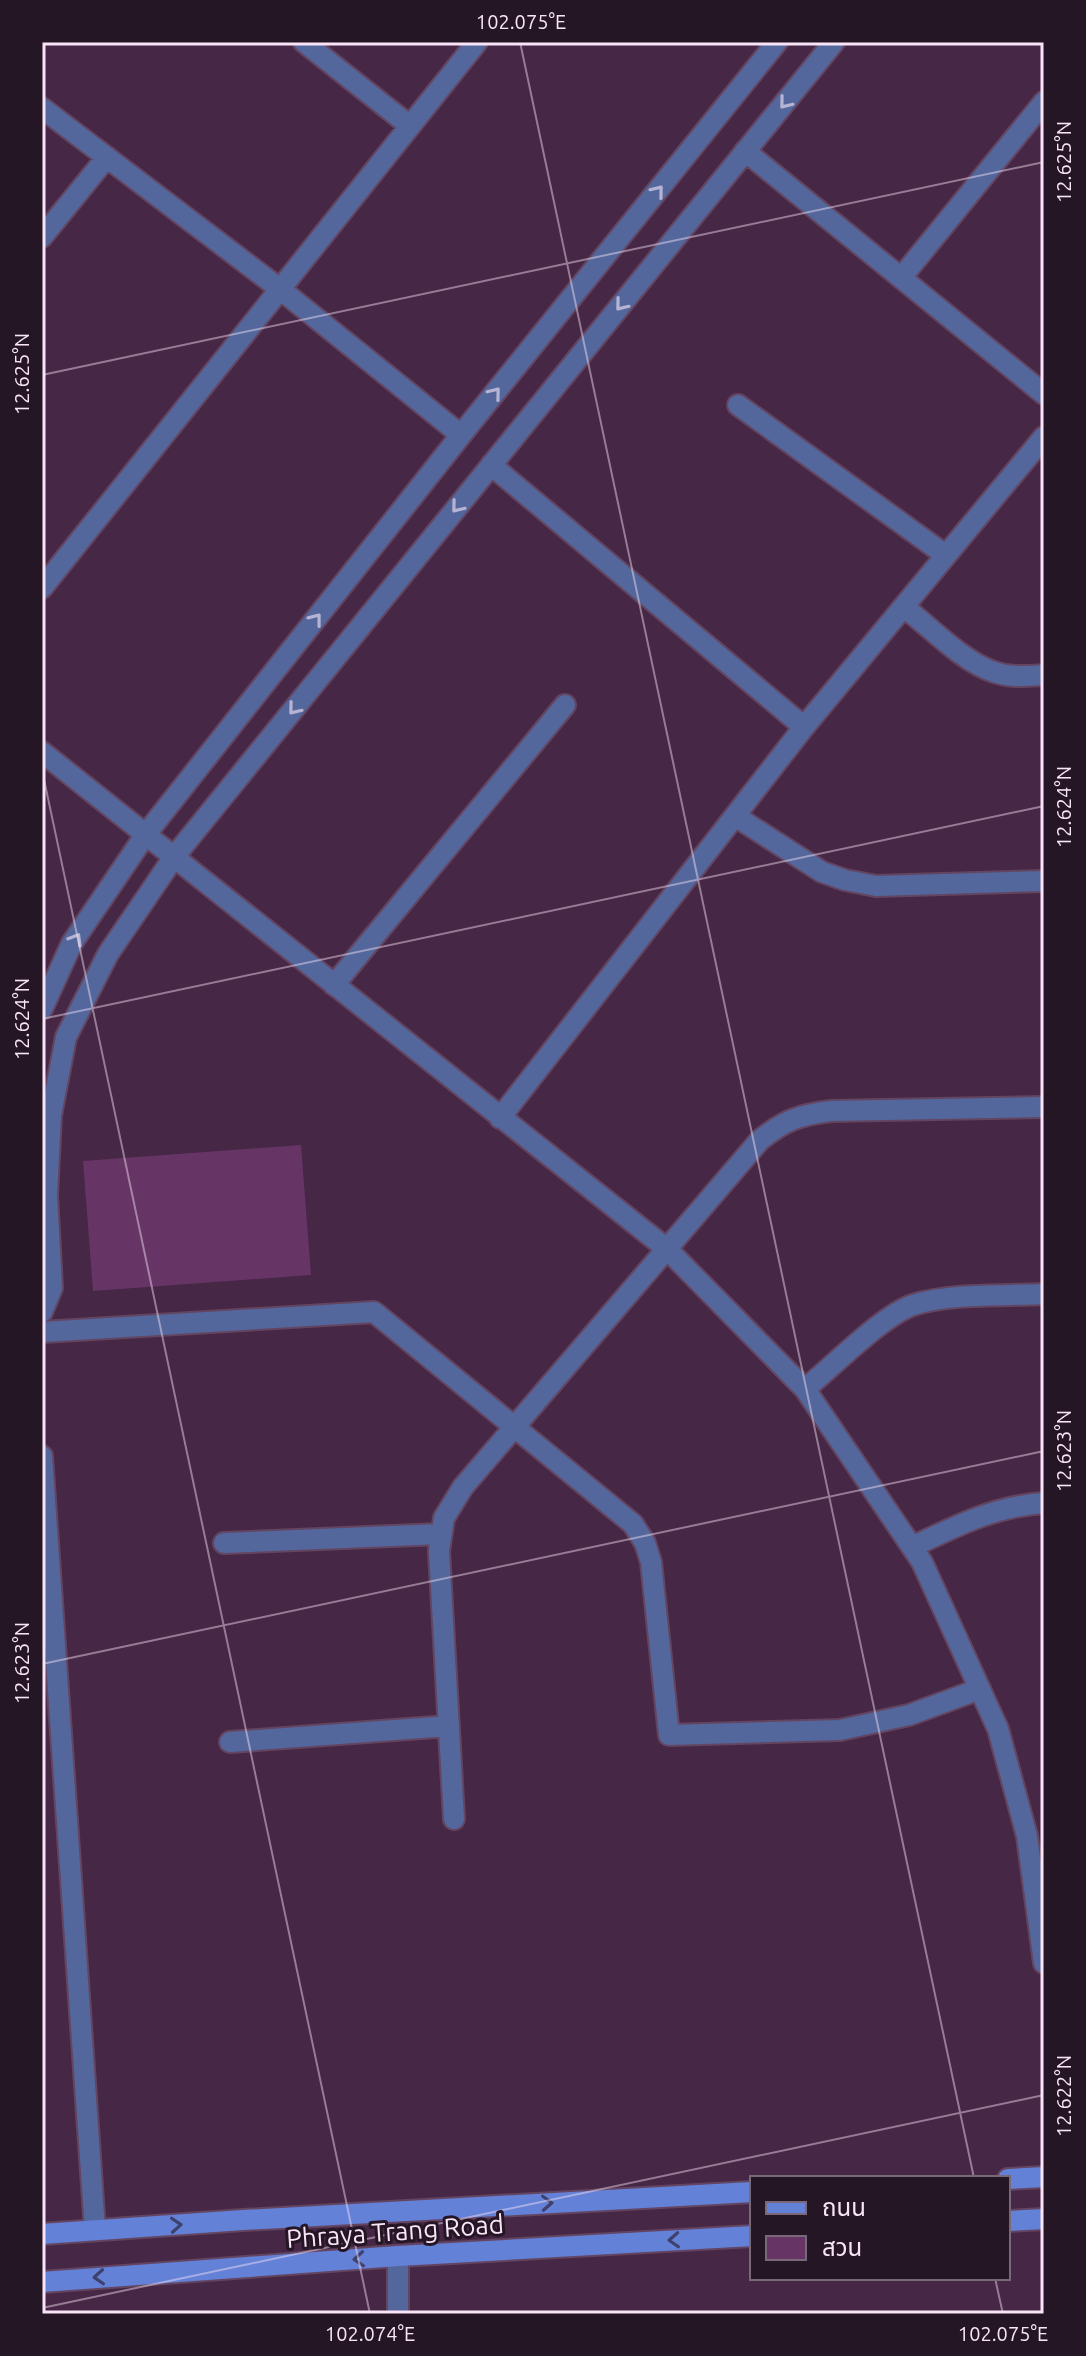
<svg xmlns="http://www.w3.org/2000/svg" width="1086" height="2356" font-family="Ubuntu,'Noto Sans Thai',sans-serif">
  <style>
    .green { fill: #673466 }
    .lines { fill: none; stroke-linecap: round; stroke-linejoin: round }
    .service-casing { stroke: #634561; stroke-width: 24 }
    .minor-casing { stroke: #634561; stroke-width: 24 }
    .secondary-casing { stroke: #634561; stroke-width: 24 }
    .service { stroke: #53679d; stroke-width: 20 }
    .minor { stroke: #53679d; stroke-width: 20 }
    .secondary { stroke: #6481d8; stroke-width: 20 }
    .oneway { stroke: #b7b3d3 }
    .oneway2 { stroke: #3e416c }
    .ticks { fill: none; stroke: #f9e5f7; stroke-width: 2; stroke-opacity: 0.45 }
    .labels { text-anchor: middle; dominant-baseline: central; stroke-width: 6; stroke-linejoin: round; paint-order: stroke }
    .street-label { font-size: 26px; fill: #f9e5f7; stroke: #241624 }
    .neatline { fill: none; stroke: #f9e5f7; stroke-width: 3 }
    .ticks-label { font-size: 20px; text-anchor: middle; fill: #f9e5f7 }
  </style>
  <rect width="100%" height="100%" fill="#462745"/>
  <path class="green" d="M301,1145L311,1275L93,1291L83,1161Z"/>
  <g class="lines">
    <defs>
      <path id="service" d="M398,2314V2256"/>
      <path id="minor" d="M304,42L410,126
        M42,108L280,289L461,435
        M745,151L1044,394
        M42,237L107,157
        M901,278L1044,102
        M738,405L944,554
        M491,465L804,727
        M42,588L477,42
        M904,607C930,627 963,662 994,672C1011,678 1027,676 1044,675
        M42,752L667,1249L805,1389L922,1562L998,1729L1027,1836L1044,1963
        M735,816L822,872L845,880L876,886L1044,881
        M334,985L565,705
        M42,1009L72,943L146,834L461,435L777,42
        M500,1118L804,727L1044,437
        M42,1312L52,1288L47,1195L51,1115L66,1037L108,954L174,857L834,42
        M42,1332L374,1312L633,1524L645,1543L651,1562L669,1735L840,1730L909,1715L980,1689
        M805,1389C832,1367 883,1315 913,1305C951,1293 1004,1296 1044,1294
        M42,1456L95,2230
        M224,1543L440,1534
        M912,1547C956,1526 995,1506 1044,1503
        M230,1742L449,1726
        M454,1819L439,1551L444,1518L463,1487L760,1140C785,1120 799,1115 831,1111L1044,1107"/>
      <path id="secondary" d="M1008,2179L1044,2177
        M1008,2221L1044,2219
        M42,2234L243,2220L752,2192
        M42,2282L398,2256L752,2236"/>
    </defs>
    <use href="#service" class="service-casing"/>
    <use href="#minor" class="minor-casing"/>
    <use href="#secondary" class="secondary-casing"/>
    <use href="#service" class="service"/>
    <use href="#minor" class="minor"/>
    <use href="#secondary" class="secondary"/>
  </g>
  <defs><path id="oneway-chevron" d="M-2-3.5L2.5 0L-2 3.5" fill="none" stroke-width="1.6" stroke-linecap="round" stroke-linejoin="round" transform="scale(2)"/></defs>
  <g class="oneway">
    <use href="#oneway-chevron" transform="translate(785 103) rotate(129)"/>
    <use href="#oneway-chevron" transform="translate(658 191) rotate(-51)"/>
    <use href="#oneway-chevron" transform="translate(621 305) rotate(129)"/>
    <use href="#oneway-chevron" transform="translate(495 393) rotate(-51)"/>
    <use href="#oneway-chevron" transform="translate(457 507) rotate(129)"/>
    <use href="#oneway-chevron" transform="translate(316 619) rotate(-52)"/>
    <use href="#oneway-chevron" transform="translate(294 709) rotate(129)"/>
    <use href="#oneway-chevron" transform="translate(76 939) rotate(-59)"/>
  </g>
  <g class="oneway2">
    <use href="#oneway-chevron" transform="translate(547 2203) rotate(-3)"/>
    <use href="#oneway-chevron" transform="translate(176 2225) rotate(-4)"/>
    <use href="#oneway-chevron" transform="translate(674 2240) rotate(177)"/>
    <use href="#oneway-chevron" transform="translate(359 2259) rotate(176)"/>
    <use href="#oneway-chevron" transform="translate(99 2277) rotate(176)"/>
  </g>
  <path class="ticks" d="M520,42L974,2178M42,375L1044,162M42,770L370,2314M42,1019L1044,806M42,1664L1044,1451M995,2278L1003,2314M42,2308L1044,2095"/>
  <g class="labels">
    <g class="street-label">
      <text transform="translate(395 2231) rotate(-4)">Phraya Trang Road</text>
    </g>
  </g>
  <rect width="1086" height="2356" fill="none" stroke="#241624" stroke-width="88"/>
  <rect x="750" y="2176" width="260" height="104" fill="#241624" stroke="#796978" stroke-width="2"/>
  <rect x="766" y="2202" width="40" height="12" fill="#6481d8" stroke="#796978" stroke-width="2"/>
  <text x="822" y="2216" font-size="24" fill="#f9e5f7">ถนน</text>
  <rect x="766" y="2236" width="40" height="24" fill="#673466" stroke="#796978" stroke-width="2"/>
  <text x="822" y="2256" font-size="24" fill="#f9e5f7">สวน</text>
  <rect x="44" y="44" width="998" height="2268" class="neatline"/>
  <g class="ticks-label">
    <text x="521" y="29">102.075°E</text>
    <text transform="translate(1064 162) rotate(-90)" y="7">12.625°N</text>
    <text transform="translate(22 374) rotate(-90)" y="7">12.625°N</text>
    <text transform="translate(1064 807) rotate(-90)" y="7">12.624°N</text>
    <text transform="translate(22 1019) rotate(-90)" y="7">12.624°N</text>
    <text transform="translate(1064 1451) rotate(-90)" y="7">12.623°N</text>
    <text transform="translate(22 1663) rotate(-90)" y="7">12.623°N</text>
    <text transform="translate(1064 2096) rotate(-90)" y="7">12.622°N</text>
    <text x="370" y="2341">102.074°E</text>
    <text x="1003" y="2341">102.075°E</text>
  </g>
</svg>
